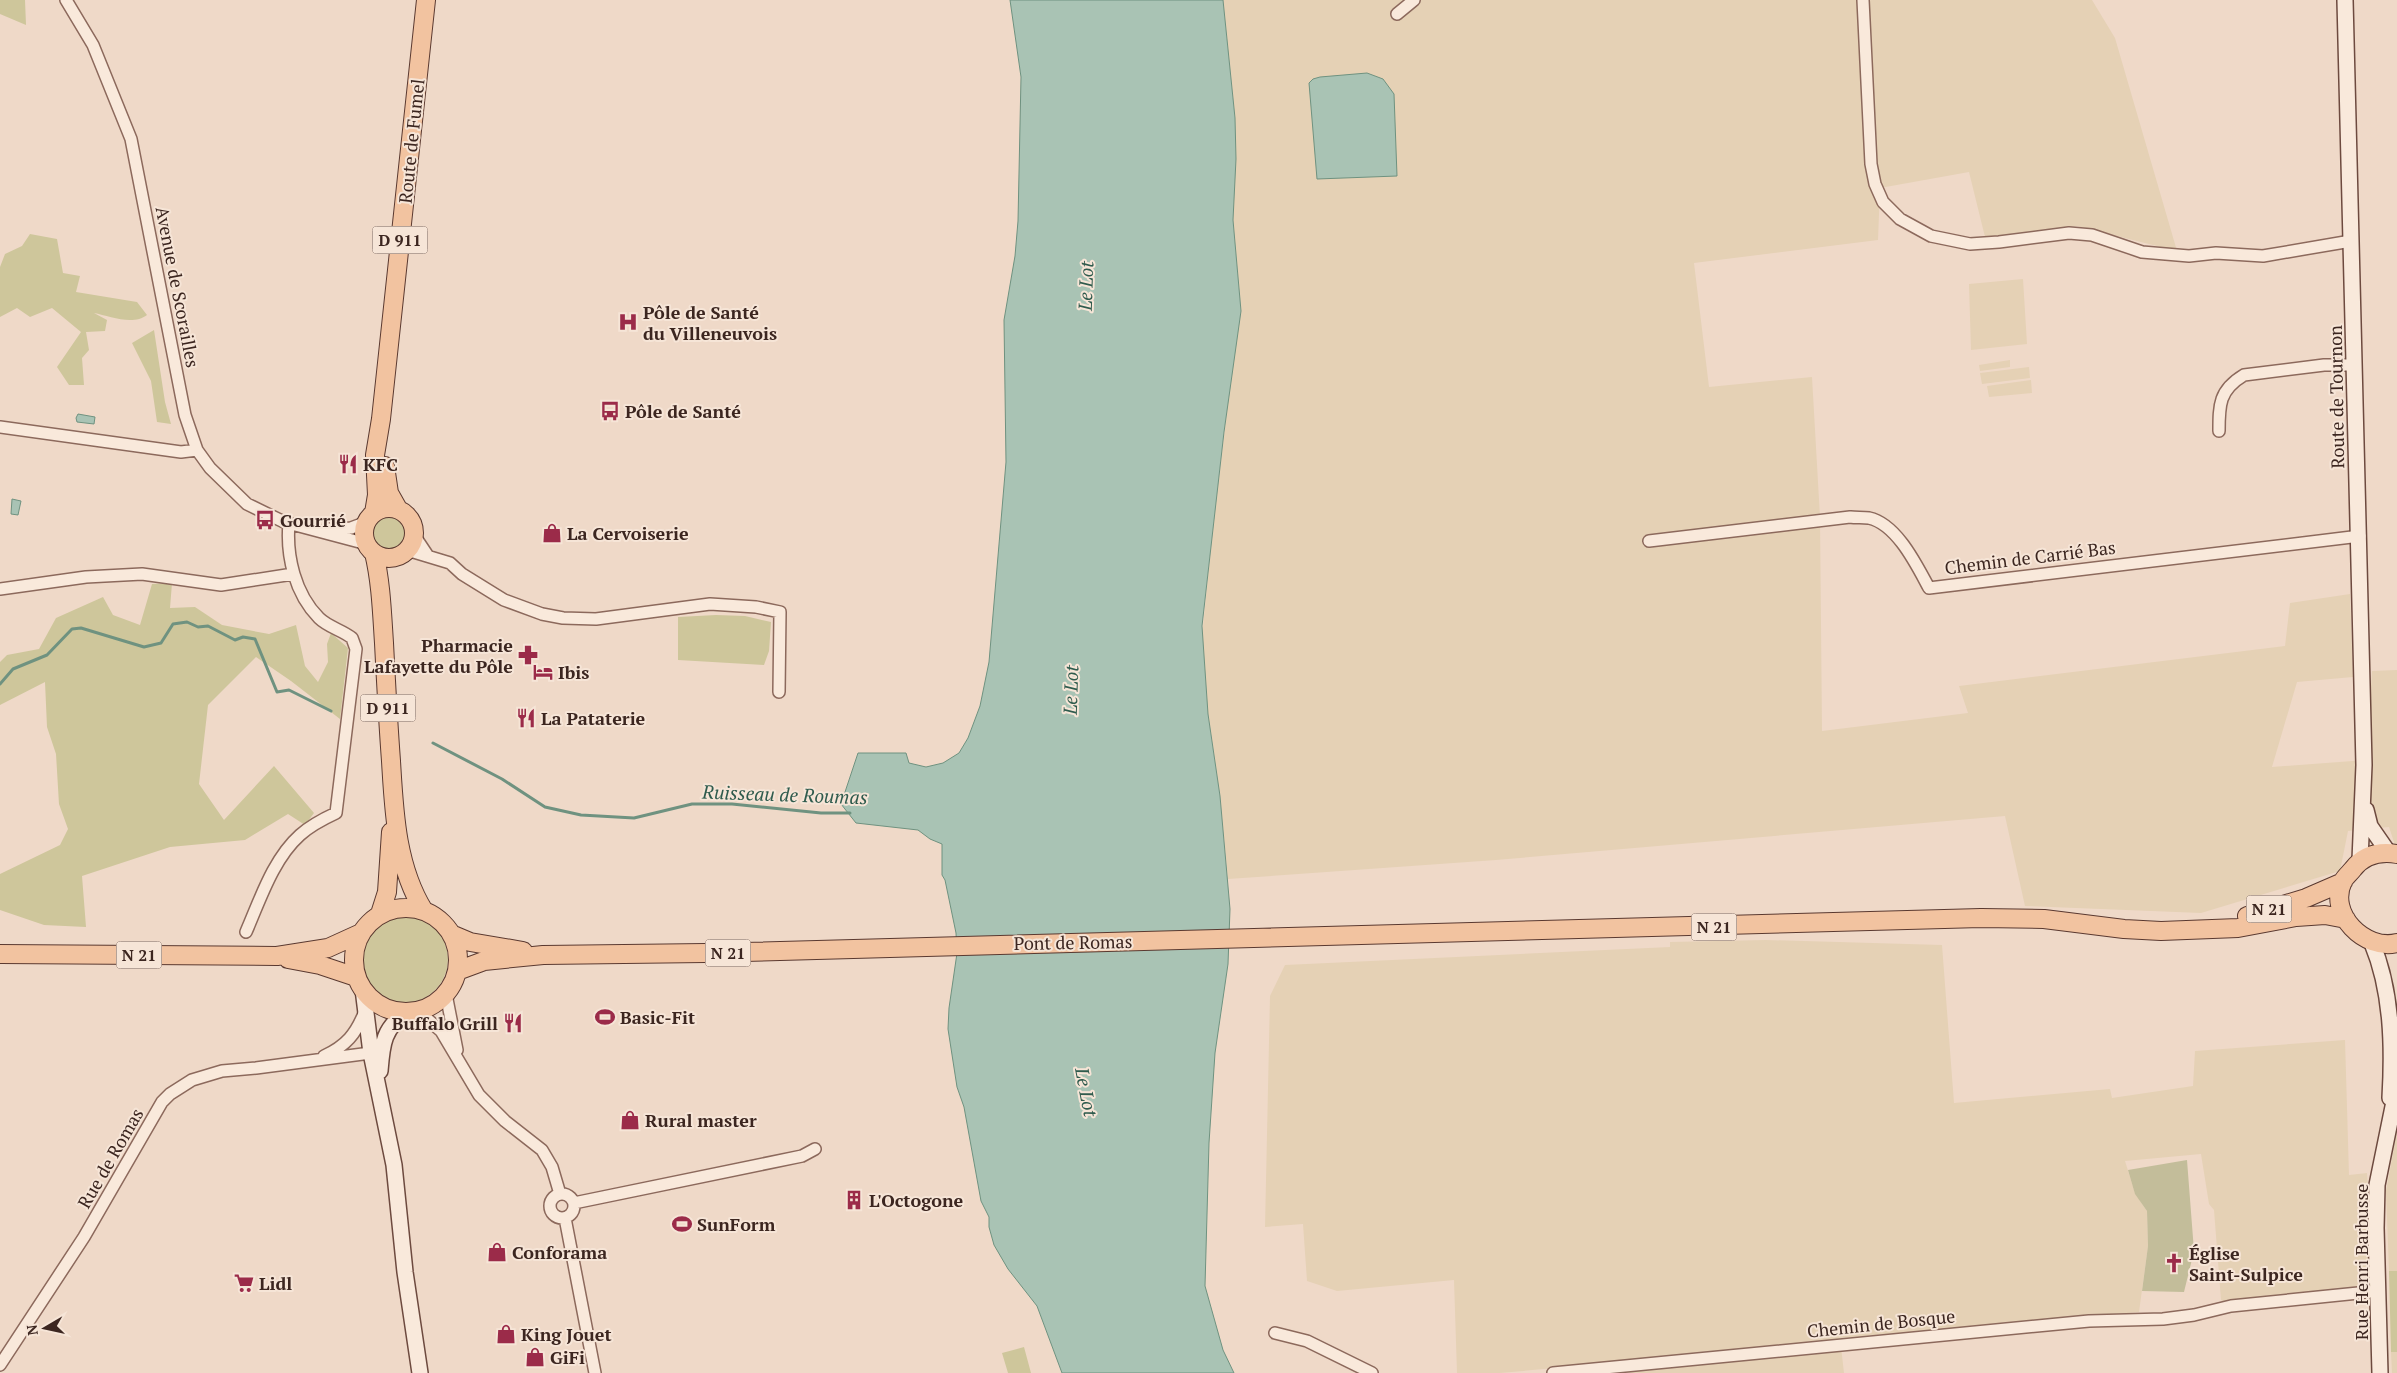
<svg xmlns="http://www.w3.org/2000/svg" width="2397" height="1373" font-family="'PT Serif',serif">
  <style>
    .farmland { fill: #e5d1b5 }
    .green { fill: #cec69b }
    .cemetery { fill: #c3bd9a }
    .water { fill: #a9c3b4; stroke: #6f9280 }
    .lines { fill: none; stroke-linecap: round; stroke-linejoin: round }
    .stream { stroke: #6f9280; stroke-width: 3 }
    .minor-casing { stroke: #8c695c; stroke-width: 14 }
    .secondary-casing { stroke: #6d4a3f; stroke-width: 18 }
    .primary-casing { stroke: #5a3930; stroke-width: 20 }
    .minor { stroke: #f9e9db; stroke-width: 11 }
    .secondary { stroke: #f9e9db; stroke-width: 15 }
    .primary { stroke: #f2c3a0; stroke-width: 18 }
    .labels { text-anchor: middle; dominant-baseline: central; stroke-width: 4; stroke-linejoin: round; paint-order: stroke }
    .shield { fill: #f6e5d7; stroke: #745f57; stroke-width: 1 }
    .shield-label { font-size: 16px; font-weight: bold; fill: #3c2620 }
    .street-label { font-size: 18px; fill: #3c2620; stroke: #f6e5d7 }
    .poi-label { font-size: 18px; font-weight: bold; fill: #3c2620; stroke: #f6e5d7; text-anchor: start }
    .water-label { font-size: 19px; font-style: italic; fill: #2f5b4d; stroke: #f6e5d7 }
  </style>
  <rect width="100%" height="100%" fill="#efd9c8"/>
  <path class="farmland" d="M1223,0H2092L2115,38L2177,251L2077,226L1985,237L1969,172L1880,188L1878,240L1694,263L1709,387L1812,377L1820,517L1822,731L1968,713L1959,686L2285,646L2290,603L2350,594L2353,677L2297,682L2272,767L2366,760L2372,671L2397,670V851L2389,827L2348,831L2340,871L2201,913L2025,906L2005,816L1496,860L1228,879L1220,796L1208,714L1202,637L1213,525L1236,338L1241,311L1233,220L1236,159L1235,118Z
    M2023,279L2027,344L1971,350L1969,284Z
    M2010,360V367L1980,371L1979,365Z
    M2029,367L2030,378L1982,384L1980,373Z
    M2031,380L2032,393L1989,397L1987,386Z
    M1766,940L1942,945L1954,1103L2110,1089L2112,1098L2193,1086L2195,1051L2345,1040L2349,1175L2367,1173L2374,1289L2227,1304L2221,1300L2214,1210L2209,1204L2201,1154L2125,1161L2135,1193L2147,1211L2148,1246L2139,1312L1840,1338L1844,1373H1601L1709,1354L1500,1373H1457L1454,1280L1337,1291L1307,1281L1303,1224L1265,1227L1270,996L1285,965L1670,947V942Z
    M2397,1132V1271H2389L2386,1191Z
    M2391,1352H2397V1373H2392Z"/>
  <path class="green" d="M0,0H25L26,25L0,14Z
    M30,234L57,239L63,273L80,276L76,292L137,302L147,315C133,326 109,316 94,313L107,320L105,331L86,332L89,350L82,358L84,385H69L57,367L81,332L52,308L30,317L17,308L0,317V267L5,254L22,246Z
    M154,330L165,402L171,424L157,422L151,381L132,343Z
    M372 533a18 18 0 1 1 36 0a18 18 0 1 1-36 0Z
    M172,583L170,608L195,607L222,625L269,634L296,625L305,666L318,682L328,662L327,644L331,633L348,648L340,719L291,681L256,657L208,705L199,784L224,820L274,766L314,813L305,825L288,814L245,840L170,847L82,876L86,927L44,925L0,910V874L60,845L68,829L59,804L56,754L47,727L45,682L0,705V662L7,655L39,649L56,618L103,597L113,615L140,625L152,584Z
    M716,615L745,616L771,622L769,651L764,665L678,660V617Z
    M360 959a44 44 0 1 1 88 0a44 44 0 1 1-88 0Z
    M2389,1271H2397V1352H2391Z
    M1024,1347L1031,1373H1008L1002,1353Z"/>
  <path class="cemetery" d="M2187,1160L2194,1251L2184,1292L2142,1291L2148,1246L2147,1211L2135,1194L2128,1170Z"/>
  <path class="water" d="M1010,0H1223L1235,118L1236,159L1233,220L1241,311L1224,432L1202,626L1208,714L1220,796L1230,909L1228,964L1215,1053L1209,1143L1205,1286L1223,1350L1234,1373H1062L1037,1306L1008,1269L994,1245L989,1227V1217L981,1201L964,1107L957,1087L948,1029L949,1008L957,953L956,933L945,880L942,875V844L930,839L918,830L856,823L841,804L858,753H906L909,763L926,767L943,763L959,753L968,738L980,706L989,662L1006,462L1004,320L1015,256L1018,221L1021,77Z
    M1367,73L1383,79L1394,94L1397,176L1317,179L1309,83L1313,79L1320,77Z
    M78,414L95,417L94,424L77,422L76,418Z
    M12,499L21,501L18,515L11,514Z"/>
  <g class="lines">
    <path class="stream" d="M0,684L13,669L47,655L72,629L81,628L144,647L161,643L173,624L187,622L198,627L208,626L235,640L243,637L255,639L277,692L289,690L331,711
      M433,743L502,779L545,807L581,815L634,818L692,804H732L821,813H850"/>
    <defs>
      <path id="minor" d="M66,0L93,45L131,139L185,415L197,450L210,468L247,504L284,522L367,544
        M1863,0L1871,164L1875,184L1883,202L1900,219L1931,236L1970,244L1999,242L2069,233L2092,235L2142,252L2189,256L2216,253L2263,256L2351,241
        M1397,14L1414,0
        M0,427L181,452L197,450
        M2219,431C2219,405 2219,390 2244,375L2324,365H2354
        M329,529L351,528L367,522
        M414,535L428,556
        M1649,541L1850,517C1856,518 1863,517 1869,518C1897,524 1917,566 1929,588L2360,536
        M407,550L450,563L462,574L504,600L542,614L563,618L596,619L710,604L756,607L780,612L779,692
        M0,589L86,577L142,574L221,585L293,574
        M246,932C260,900 273,859 300,835C310,826 323,819 336,813L356,649L352,638C342,630 328,627 319,618C295,594 286,556 289,523
        M446,994L457,1050
        M418,1011L441,1031L479,1095L505,1121L542,1150L552,1167L560,1194
        M324,1056C346,1046 356,1034 365,1011
        M550 1206a12 12 0 1 1 24 0a12 12 0 1 1-24 0Z
        M574,1203L802,1156L815,1149
        M565,1218L595,1373
        M1275,1333L1307,1341L1372,1373
        M0,1365L84,1237L162,1102L170,1094L192,1080L222,1071L256,1068L378,1052
        M1553,1373L2089,1321L2163,1319L2194,1315L2231,1306L2378,1291"/>
      <path id="secondary" d="M2345,0L2364,765L2360,860
        M2366,810L2370,826L2388,852
        M2372,943C2392,991 2393,1047 2390,1098
        M363,989L371,1053L394,1165L405,1272L420,1373
        M380,1071C382,1045 383,1027 408,1012
        M2380,1373L2376,1228L2377,1185L2397,1087"/>
      <path id="primary" d="M385,466L389,493L398,509
        M364 533a25 25 0 1 1 50 0a25 25 0 1 1-50 0Z
        M374,513L377,495L375,455L381,419L426,0
        M374,553C381,582 382,613 384,643C386,682 388,721 391,761C394,811 396,866 424,911
        M2397,854C2379,851 2364,855 2353,869C2350,873 2345,877 2343,881C2327,914 2365,951 2397,943
        M354 960a52 52 0 1 1 104 0a52 52 0 1 1-104 0Z
        M380,914L387,892L391,832
        M2247,916L2306,898L2343,882
        M451,934L470,942L523,951
        M0,954L277,956L328,948L361,933
        M288,959L320,965L356,977
        M457,971L484,961L543,955L705,953L1981,918L2044,919L2124,929L2161,931L2238,928L2296,917L2325,915L2346,919"/>
    </defs>
    <use href="#minor" class="minor-casing"/>
    <use href="#secondary" class="secondary-casing"/>
    <use href="#primary" class="primary-casing"/>
    <use href="#minor" class="minor"/>
    <use href="#secondary" class="secondary"/>
    <use href="#primary" class="primary"/>
  </g>
  <defs>
    <symbol id="hospital-bare" viewBox="-9 -9 18 18"><path d="M-5-5h3v3.5h4V-5h3V5h-3V1.5h-4V5h-3Z" fill="#9b2b49" stroke="#f6e5d7" stroke-width="2.5" paint-order="stroke"/></symbol>
    <symbol id="bus-bare" viewBox="-9 -9 18 18"><path d="M-5-6H5V4H4V6H2V4H-2V6H-4V4H-5ZM-3.5-4V0h7V-4ZM-3.5 1.2v1.5H-2V1.2ZM2 1.2v1.5H3.5V1.2Z" fill="#9b2b49" stroke="#f6e5d7" stroke-width="2.5" paint-order="stroke"/></symbol>
    <symbol id="restaurant-bare" viewBox="-9 -9 18 18"><path d="M-5-6h1v4h1v-4h1v4h1v-4h1v5L-1.5 .5V6h-2V.5L-5-1ZM5-6V6H3V1.5H1.5Q1.5-4 5-6Z" fill="#9b2b49" stroke="#f6e5d7" stroke-width="2.5" paint-order="stroke"/></symbol>
    <symbol id="shop-bare" viewBox="-9 -9 18 18"><path d="M-5-2.5h2.3a2.7 3.5 0 0 1 5.4 0H5L5.5 6h-11ZM-1.5-2.5h3a1.5 2.3 0 0 0-3 0Z" fill="#9b2b49" stroke="#f6e5d7" stroke-width="2.5" paint-order="stroke"/></symbol>
    <symbol id="pharmacy-bare" viewBox="-9 -9 18 18"><path d="M-2-6h4v4h4v4h-4v4h-4v-4h-4v-4h4Z" fill="#9b2b49" stroke="#f6e5d7" stroke-width="2.5" paint-order="stroke"/></symbol>
    <symbol id="hotel-bare" viewBox="-9 -9 18 18"><path d="M-6-4.5h1.5V1H6V5H4.5V3h-9V5H-6ZM-4 0a1.8 1.8 0 1 1 3.6 0ZM.5 0V-2.5h3Q6-2.5 6 0Z" fill="#9b2b49" stroke="#f6e5d7" stroke-width="2.5" paint-order="stroke"/></symbol>
    <symbol id="stadium-bare" viewBox="-9 -9 18 18"><path d="M0-5a6.5 5 0 1 0 0 10a6.5 5 0 1 0 0-10ZM-3.5-1.8h7v3.6h-7Z" fill="#9b2b49" stroke="#f6e5d7" stroke-width="2.5" paint-order="stroke"/></symbol>
    <symbol id="building-bare" viewBox="-9 -9 18 18"><path d="M-4-6H4V6H1V3H-1V6H-4ZM-2.5-4.3h1.7v1.8h-1.7ZM.8-4.3h1.7v1.8H.8ZM-2.5-1h1.7V.8h-1.7ZM.8-1h1.7V.8H.8Z" fill="#9b2b49" stroke="#f6e5d7" stroke-width="2.5" paint-order="stroke"/></symbol>
    <symbol id="church-bare" viewBox="-9 -9 18 18"><path d="M-1.2-6h2.4v3.5h3.3v2.4h-3.3V6h-2.4V-.1h-3.3v-2.4h3.3Z" fill="#9b2b49" stroke="#f6e5d7" stroke-width="2.5" paint-order="stroke"/></symbol>
    <symbol id="supermarket-bare" viewBox="-9 -9 18 18"><path d="M-6-5.5h2.5l.6 2H6L4.5 2H-2.5L-4.4-4H-6ZM-1.5 3.2a1.3 1.3 0 1 0 .1 0ZM3 3.2a1.3 1.3 0 1 0 .1 0Z" fill="#9b2b49" stroke="#f6e5d7" stroke-width="2.5" paint-order="stroke"/></symbol>
  </defs>
  <g fill-rule="evenodd">
    <use href="#hospital-bare" x="614" y="308" width="28" height="28"/>
    <use href="#bus-bare" x="596" y="397" width="28" height="28"/>
    <use href="#restaurant-bare" x="334" y="450" width="28" height="28"/>
    <use href="#bus-bare" x="251" y="506" width="28" height="28"/>
    <use href="#shop-bare" x="538" y="519" width="28" height="28"/>
    <use href="#pharmacy-bare" x="514" y="641" width="28" height="28"/>
    <use href="#hotel-bare" x="529" y="658" width="28" height="28"/>
    <use href="#restaurant-bare" x="512" y="704" width="28" height="28"/>
    <use href="#stadium-bare" x="591" y="1003" width="28" height="28"/>
    <use href="#restaurant-bare" x="499" y="1009" width="28" height="28"/>
    <use href="#shop-bare" x="616" y="1106" width="28" height="28"/>
    <use href="#building-bare" x="840" y="1186" width="28" height="28"/>
    <use href="#stadium-bare" x="668" y="1210" width="28" height="28"/>
    <use href="#shop-bare" x="483" y="1238" width="28" height="28"/>
    <use href="#church-bare" x="2160" y="1249" width="28" height="28"/>
    <use href="#supermarket-bare" x="230" y="1269" width="28" height="28"/>
    <use href="#shop-bare" x="492" y="1320" width="28" height="28"/>
    <use href="#shop-bare" x="521" y="1343" width="28" height="28"/>
  </g>
  <g class="labels">
    <g class="shield">
      <rect x="372.5" y="226.5" width="55" height="27" rx="4"/>
      <rect x="360.5" y="694.5" width="55" height="27" rx="4"/>
      <rect x="2246.5" y="895.5" width="45" height="27" rx="4"/>
      <rect x="1691.5" y="913.5" width="45" height="27" rx="4"/>
      <rect x="705.5" y="939.5" width="45" height="27" rx="4"/>
      <rect x="116.5" y="941.5" width="45" height="27" rx="4"/>
    </g>
    <g class="shield-label">
      <text x="400" y="240">D 911</text>
      <text x="388" y="708">D 911</text>
      <text x="2269" y="909">N 21</text>
      <text x="1714" y="927">N 21</text>
      <text x="728" y="953">N 21</text>
      <text x="139" y="955">N 21</text>
    </g>
    <g class="street-label">
      <text transform="translate(411 141) rotate(-84)">Route de Fumel</text>
      <text transform="translate(178 287) rotate(79)">Avenue de Scorailles</text>
      <text transform="translate(2336 397) rotate(-91)">Route de Tournon</text>
      <text transform="translate(2030 557) rotate(-7)">Chemin de Carrié Bas</text>
      <text transform="translate(1073 942) rotate(-1)">Pont de Romas</text>
      <text transform="translate(110 1158) rotate(-60)">Rue de Romas</text>
      <text transform="translate(2361 1262) rotate(-90)">Rue Henri Barbusse</text>
      <text transform="translate(1881 1323) rotate(-6)">Chemin de Bosque</text>
    </g>
    <g class="poi-label">
      <text x="643" y="312">Pôle de Santé<tspan x="643" dy="21">du Villeneuvois</tspan></text>
      <text x="625" y="411">Pôle de Santé</text>
      <text x="363" y="464">KFC</text>
      <text x="280" y="520">Gourrié</text>
      <text x="567" y="533">La Cervoiserie</text>
      <text x="513" y="645" text-anchor="end">Pharmacie<tspan x="513" dy="21">Lafayette du Pôle</tspan></text>
      <text x="558" y="672">Ibis</text>
      <text x="541" y="718">La Pataterie</text>
      <text x="620" y="1017">Basic-Fit</text>
      <text x="498" y="1023" text-anchor="end">Buffalo Grill</text>
      <text x="645" y="1120">Rural master</text>
      <text x="869" y="1200">L'Octogone</text>
      <text x="697" y="1224">SunForm</text>
      <text x="512" y="1252">Conforama</text>
      <text x="2189" y="1253">Église<tspan x="2189" dy="21">Saint-Sulpice</tspan></text>
      <text x="259" y="1283">Lidl</text>
      <text x="521" y="1334">King Jouet</text>
      <text x="550" y="1357">GiFi</text>
    </g>
    <g class="water-label">
      <text transform="translate(1085 286) rotate(-88)">Le Lot</text>
      <text transform="translate(1070 690) rotate(-88)">Le Lot</text>
      <text transform="translate(785 794) rotate(2)">Ruisseau de Roumas</text>
      <text transform="translate(1087 1092) rotate(79)">Le Lot</text>
    </g>
  </g>
  <g transform="translate(45 1328) rotate(261)" stroke="#f6e5d7" stroke-width="4" paint-order="stroke">
  <path d="M0-4L9 19L0 12L-9 19Z" fill="#3c2620"/>
  <text y="-8" font-size="14" font-weight="bold" text-anchor="middle" fill="#3c2620">N</text>
  </g>
</svg>
